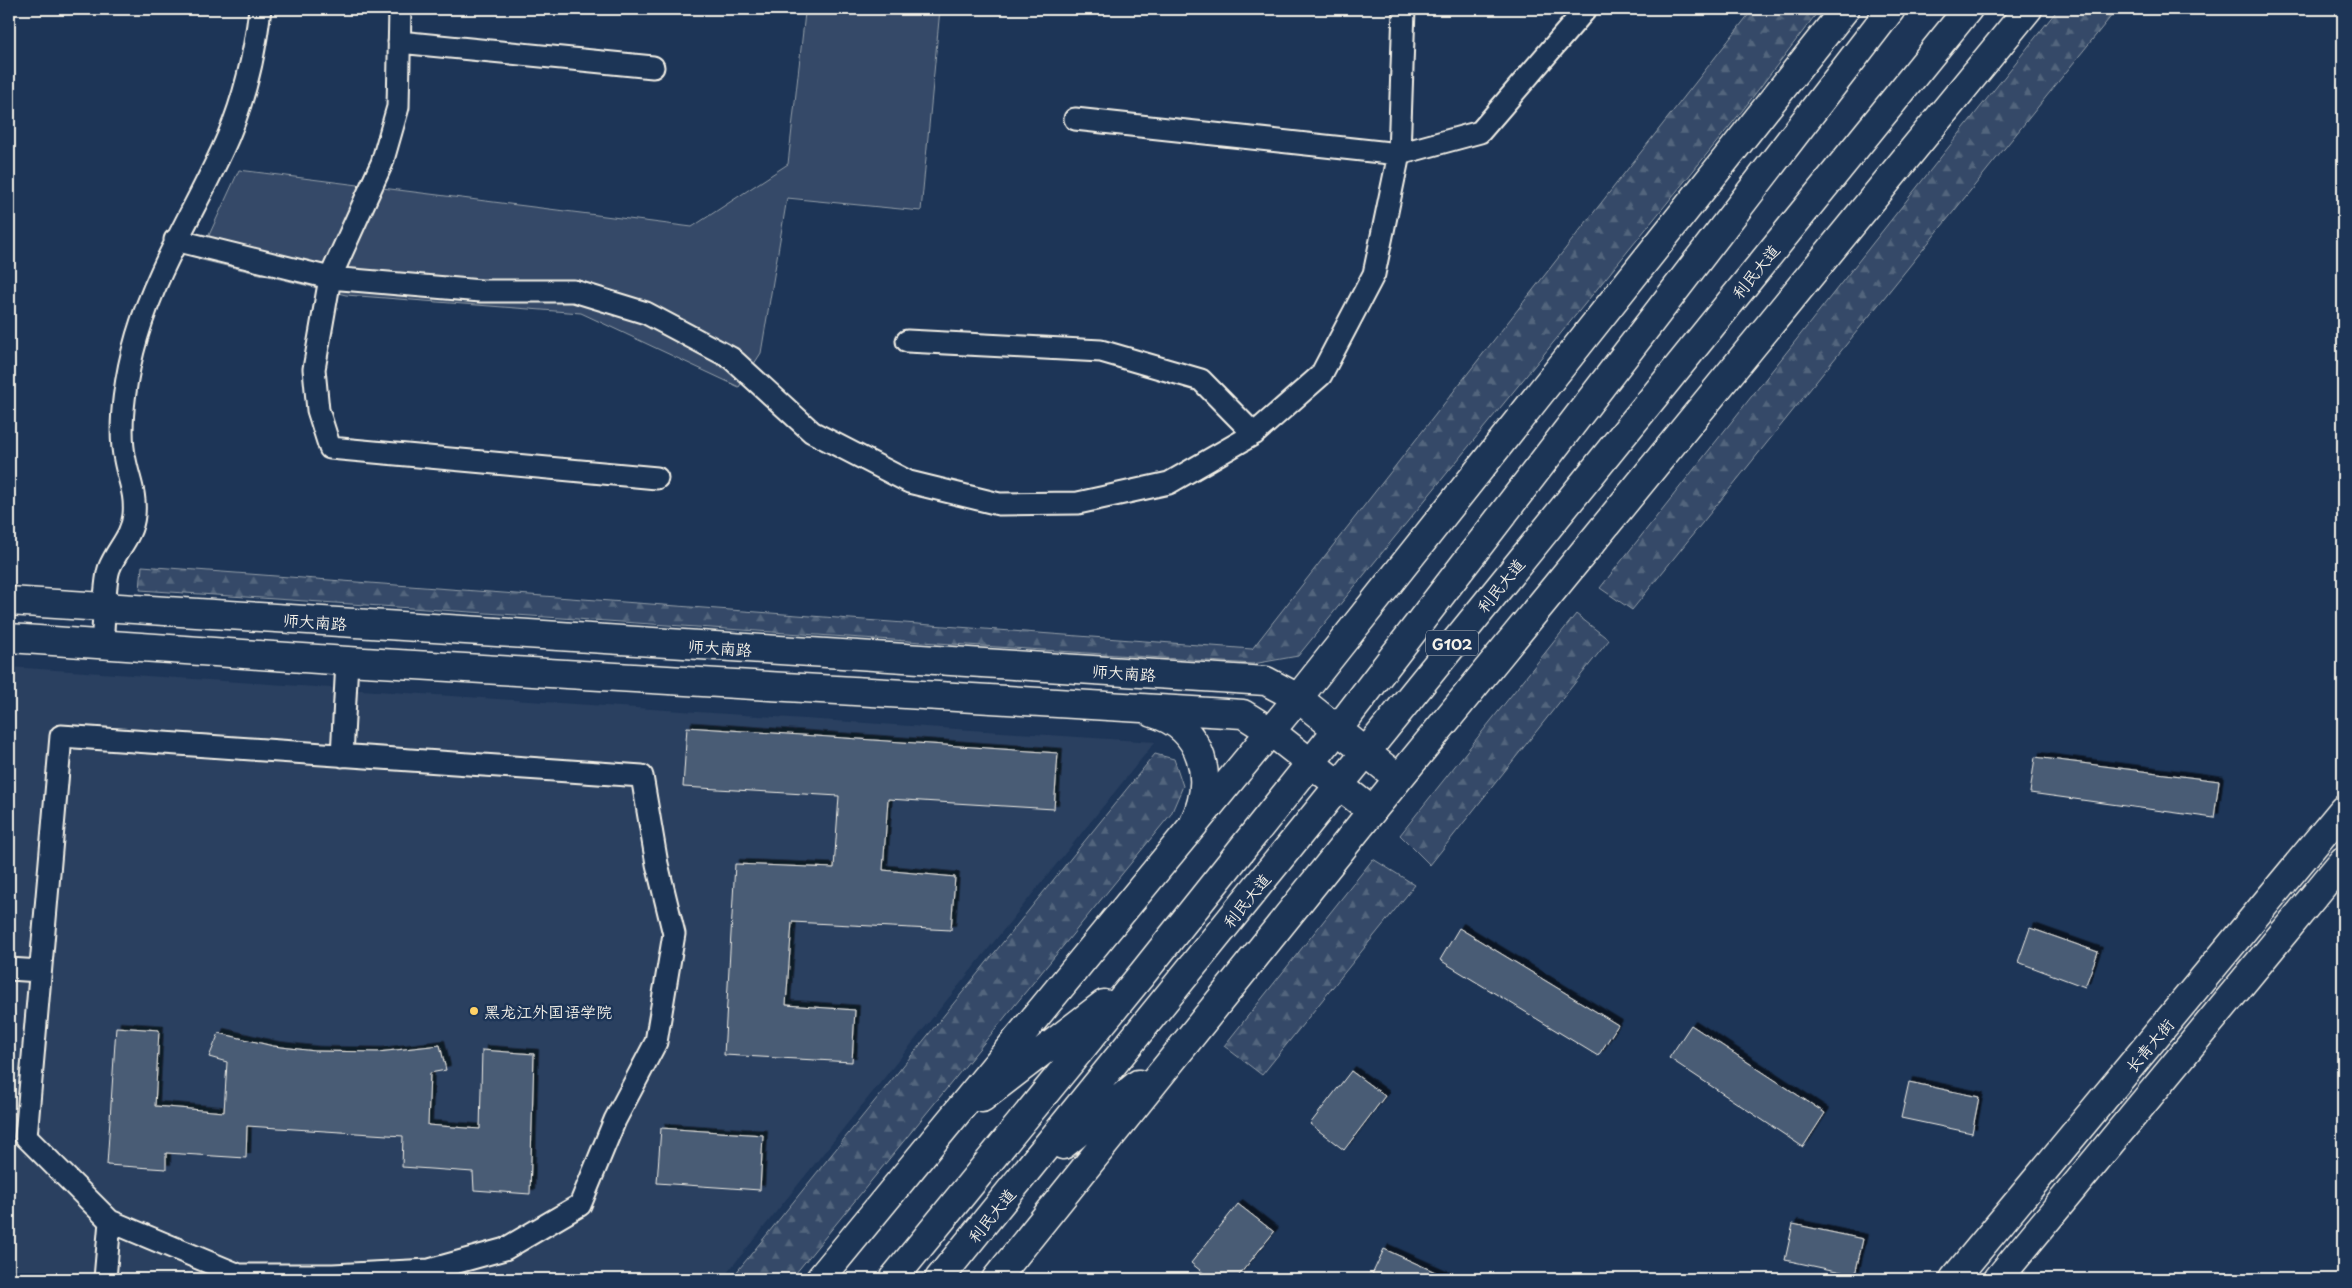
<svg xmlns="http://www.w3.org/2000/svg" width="2352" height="1288" font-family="'Playpen Sans','LXGW WenKai TC',sans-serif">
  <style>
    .built { fill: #2a4060 }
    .forest { fill: url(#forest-firs); stroke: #949ea8 }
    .green { fill: #354a67; stroke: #949ea8 }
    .building { fill: #485b74; stroke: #f4f1e8; filter: url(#shadow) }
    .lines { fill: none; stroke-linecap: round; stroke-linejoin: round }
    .minor-casing { stroke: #f4f1e8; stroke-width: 25 }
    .major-casing { stroke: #f4f1e8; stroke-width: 31 }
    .highway-casing { stroke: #f4f1e8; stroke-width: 31 }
    .path { stroke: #f4f1e8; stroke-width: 3; stroke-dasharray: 5 4; stroke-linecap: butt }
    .minor { stroke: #1d3557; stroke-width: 21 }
    .major { stroke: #1d3557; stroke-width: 28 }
    .highway { stroke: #1d3557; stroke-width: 28 }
    .poi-dot { fill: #ffd166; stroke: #1d3557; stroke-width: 2 }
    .labels { text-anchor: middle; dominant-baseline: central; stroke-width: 5; stroke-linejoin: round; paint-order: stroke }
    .shield { fill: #1d3557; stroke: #b4b9bc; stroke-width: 1 }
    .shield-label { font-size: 15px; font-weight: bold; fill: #f4f1e8 }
    .street-label { font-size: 16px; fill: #f4f1e8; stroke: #1d3557 }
    .poi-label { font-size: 16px; fill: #f4f1e8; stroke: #1d3557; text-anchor: start }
  </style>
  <defs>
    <pattern id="forest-firs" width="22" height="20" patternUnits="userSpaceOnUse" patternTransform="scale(1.25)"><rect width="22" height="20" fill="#354a67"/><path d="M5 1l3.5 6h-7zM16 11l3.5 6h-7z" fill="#53657d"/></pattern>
    <filter id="shadow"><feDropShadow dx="4.5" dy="-4.5" stdDeviation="0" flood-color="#0009"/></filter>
  </defs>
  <rect width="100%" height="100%" fill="#1d3557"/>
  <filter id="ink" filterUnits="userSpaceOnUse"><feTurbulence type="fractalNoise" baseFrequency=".02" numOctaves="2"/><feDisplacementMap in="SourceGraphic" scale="10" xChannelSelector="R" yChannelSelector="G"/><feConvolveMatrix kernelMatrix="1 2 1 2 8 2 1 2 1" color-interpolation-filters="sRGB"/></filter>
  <g filter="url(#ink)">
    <path class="built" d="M9,667L346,689L1155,742L722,1279H9Z"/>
    <path class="forest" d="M1753,9H1820L1742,111L1298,656L1253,664L140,590L142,566L1252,649Z
      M2058,9H2117L1632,610L1600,588Z
      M1576,614L1609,640L1430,865L1400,835Z
      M1155,754L1174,759L1183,786L1171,814L791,1279H731Z
      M1373,859L1415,885L1262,1075L1224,1046Z"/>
    <path class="green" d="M802,9H940L921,211L787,198L761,353L739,387L581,313L346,295L198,259L239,170L692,227L788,164L805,13Z"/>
    <path class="building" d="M687,727L1058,753L1054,809L888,799L883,870L955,877L951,930L792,922L786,1005L855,1010L852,1062L724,1055L735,864L834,868L839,796L683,787Z
      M2035,757L2219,781L2214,818L2030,793Z
      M1459,928L1618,1025L1598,1056L1440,960Z
      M2030,928L2098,952L2085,987L2018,962Z
      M1691,1025L1825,1113L1803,1147L1669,1058Z
      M116,1027L159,1030L155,1106L224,1112L227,1062L209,1057L219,1033L273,1046L315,1051L378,1052L440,1045L446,1070L430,1073L428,1125L480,1129L482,1050L534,1054L530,1194L474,1190L473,1172L402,1167L403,1136L247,1126L246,1158L166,1153V1169L107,1165Z
      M1351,1071L1385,1096L1344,1150L1310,1124Z
      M1909,1082L1979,1097L1972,1133L1901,1118Z
      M661,1128L763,1135L760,1190L657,1183Z
      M1238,1204L1274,1232L1236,1279H1211L1191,1263Z
      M1793,1224L1863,1239L1855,1275L1785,1260Z
      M1384,1249L1451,1279H1370Z"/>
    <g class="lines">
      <defs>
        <path id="minor" d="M400,9L398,107L382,163L330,278L314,369L318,410L330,448L657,478
          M399,42L653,67
          M1075,119L1399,154L1480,132L1586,9
          M175,240L330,278L481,291H574L646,313L731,358L812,432L909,482L999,504L1078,503L1169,483L1254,434L1321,375L1374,274L1399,154L1404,9
          M907,341L1101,351L1201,380L1254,434
          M102,645C104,627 104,584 109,569C116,550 132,537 134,515C136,493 129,481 125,460C117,425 127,370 137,336C158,265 199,204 228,137C245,97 255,52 260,9
          M61,736L642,776L657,864L674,934L656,1042L615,1120L580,1205L505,1249L429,1270L333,1275H239L110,1221L26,1137Z
          M342,756L347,661
          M9,969L40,971
          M105,1279L110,1221"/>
        <path id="major" d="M9,601L1266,681L1298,698L1398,778
          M9,638L347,661L1243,714L1270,731L1372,811
          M1153,713C1204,728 1215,779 1194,823
          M1954,1279L2343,810
          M1998,1279L2343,861"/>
        <path id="highway" d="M982,1098L1104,1004
          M1063,1145L1138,1084
          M820,1279L1298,698L1845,9
          M893,1279L1143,973L1337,730L1891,9
          M939,1279L1968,9
          M996,1279L1372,811L2028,9"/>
      </defs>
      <use href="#minor" class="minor-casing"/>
      <use href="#major" class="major-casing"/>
      <use href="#highway" class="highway-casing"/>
      <path class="path" d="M866,9V10"/>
      <use href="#minor" class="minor"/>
      <use href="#major" class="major"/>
      <use href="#highway" class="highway"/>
    </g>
  </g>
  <circle class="poi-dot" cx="474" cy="1011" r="5"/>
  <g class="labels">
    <rect class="shield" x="1426" y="630.5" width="52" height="25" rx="4"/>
    <g class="shield-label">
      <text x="1452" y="643">G102</text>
    </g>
    <g class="street-label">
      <text transform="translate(1755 271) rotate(-51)">利民大道</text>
      <text transform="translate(1500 585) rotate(-51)">利民大道</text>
      <text transform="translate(315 621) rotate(4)">师大南路</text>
      <text transform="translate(720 647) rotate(4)">师大南路</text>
      <text transform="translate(1124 672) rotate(4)">师大南路</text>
      <text transform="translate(1246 900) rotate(-51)">利民大道</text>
      <text transform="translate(2149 1045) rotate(-50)">长青大街</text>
      <text transform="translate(991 1215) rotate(-51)">利民大道</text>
    </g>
    <g class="poi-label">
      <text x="484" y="1011">黑龙江外国语学院</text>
    </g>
  </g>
  <rect width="2352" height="1288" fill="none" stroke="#1d3557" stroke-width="30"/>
  <rect x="15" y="15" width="2322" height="1258" fill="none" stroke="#f4f1e8" stroke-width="2" filter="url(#ink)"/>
</svg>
